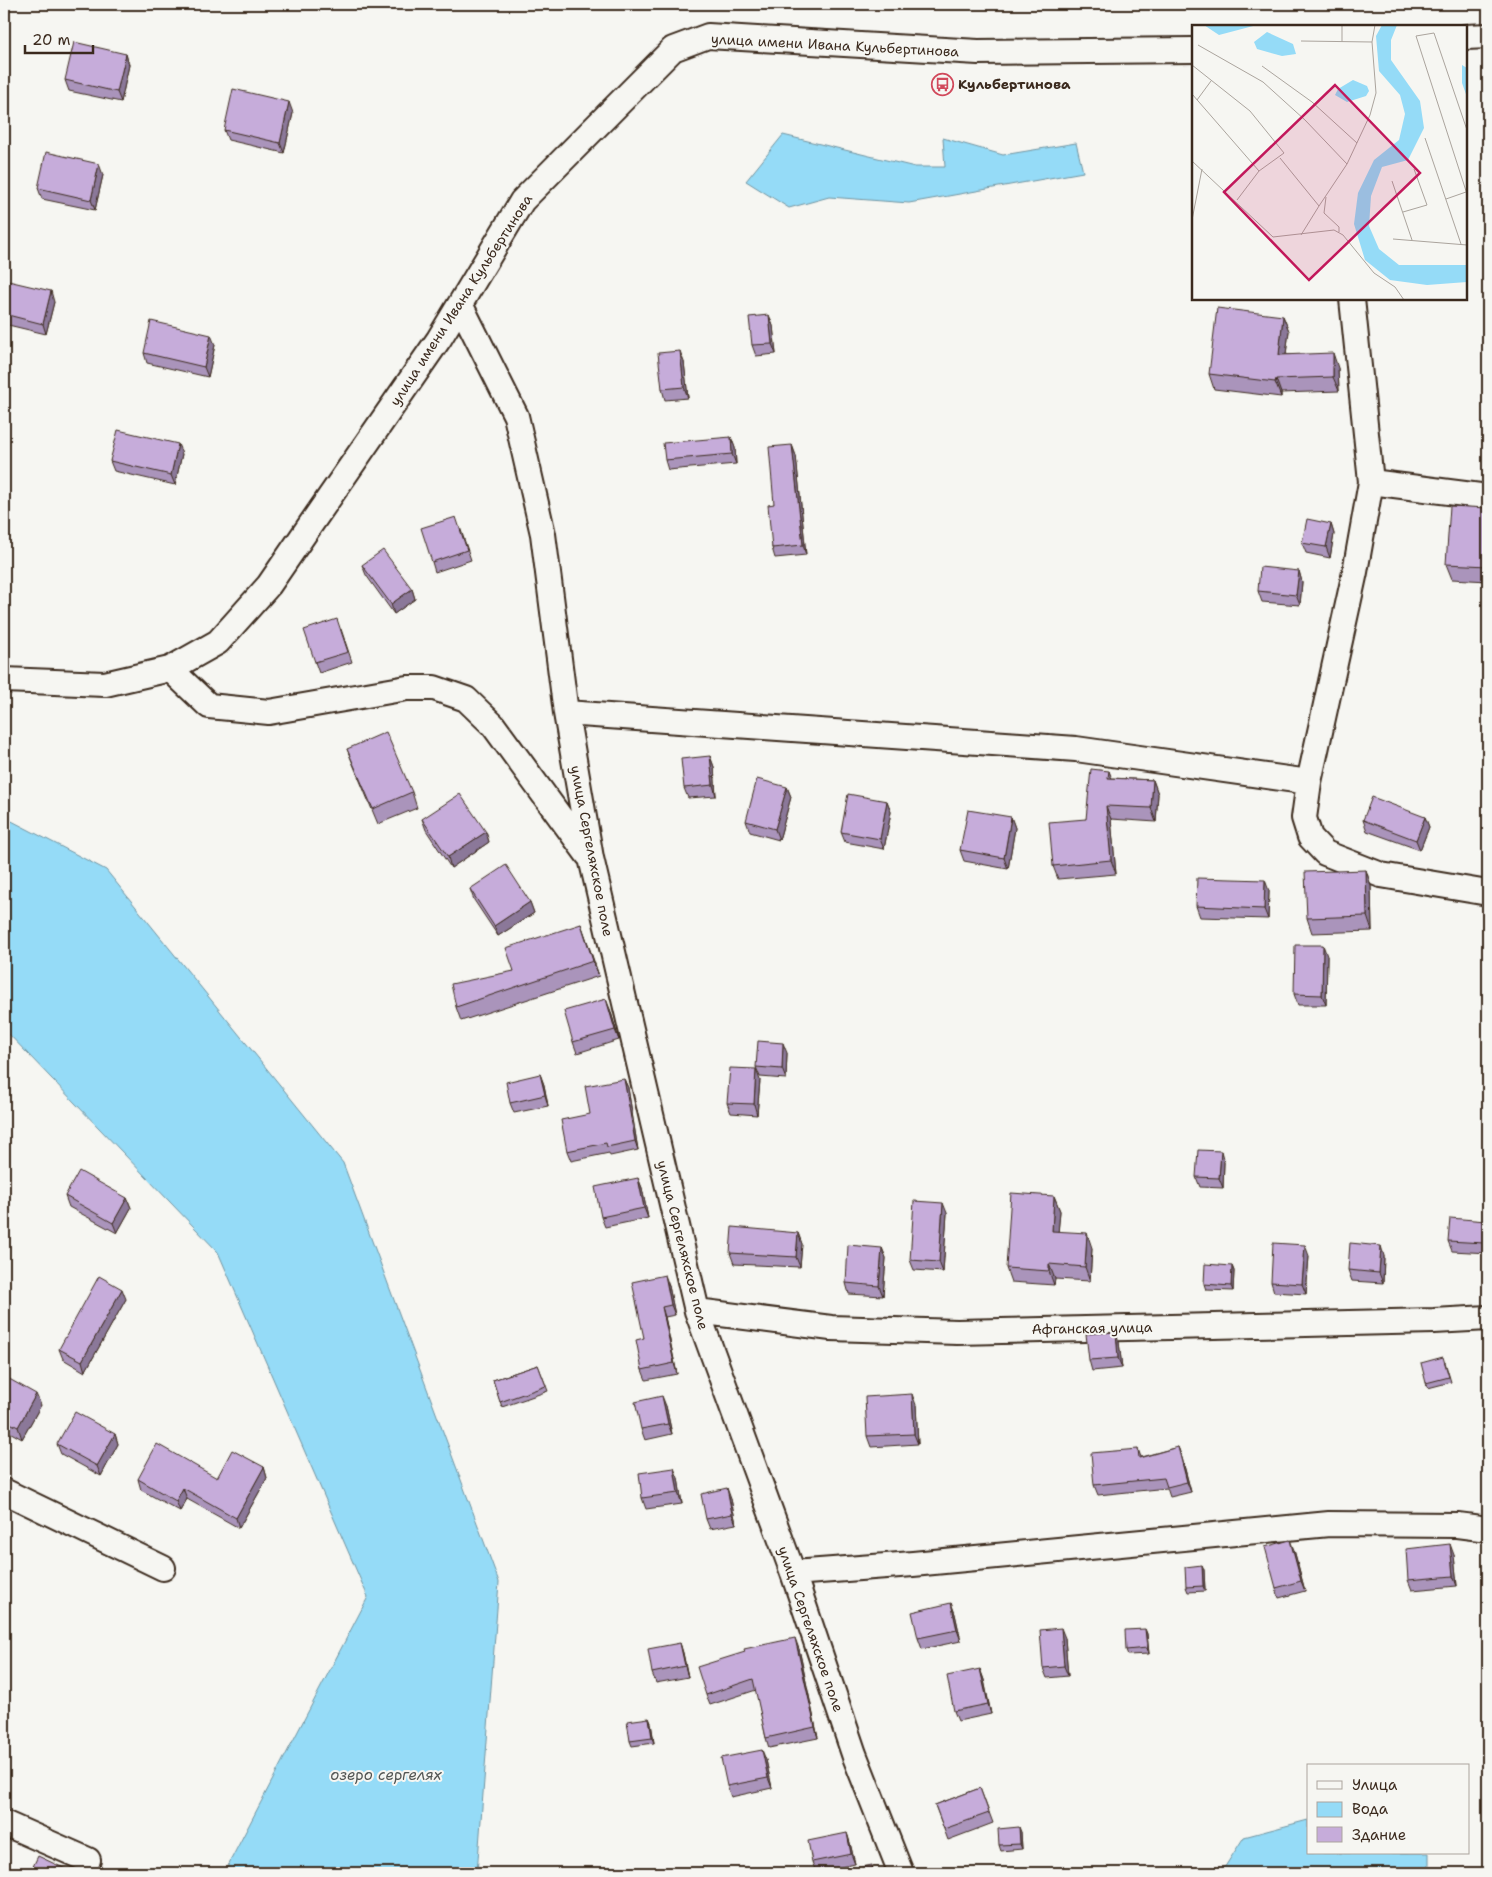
<svg xmlns="http://www.w3.org/2000/svg" width="1492" height="1877" font-family="'Shantell Sans',sans-serif">
  <style>
    .water { fill: #95dbf7; stroke: #7194a0 }
    .lines { fill: none; stroke-linecap: round; stroke-linejoin: round }
    .street-casing { stroke: #3b2a1e; stroke-width: 28 }
    .street { stroke: #f6f6f2; stroke-width: 24 }
    .wall { fill: #aa94bb; stroke: #3b2a1e }
    .shaded-wall { fill: #8b7899; stroke: #3b2a1e }
    .building { fill: #c6acda; stroke: #3b2a1e }
    .labels { text-anchor: middle; dominant-baseline: central; stroke-width: 4; stroke-linejoin: round; paint-order: stroke }
    .street-label { font-size: 14px; fill: #3b2a1e; stroke: #f6f6f2 }
    .poi-label { font-size: 14px; font-weight: bold; fill: #3b2a1e; stroke: #f6f6f2; text-anchor: start }
    .water-label { font-size: 15px; font-style: italic; fill: #525654; stroke: #f6f6f2 }
    .inset-road { fill: none; stroke: #aba49d; stroke-width: 1 }
    .view { fill: #c2185b; fill-opacity: 0.15; stroke: #c2185b; stroke-width: 2.5 }
    .inset-edge { fill: none; stroke: #3b2a1e; stroke-width: 2.5 }
  </style>
  <rect width="100%" height="100%" fill="#f6f6f2"/>
  <filter id="ink" filterUnits="userSpaceOnUse"><feTurbulence type="fractalNoise" baseFrequency=".02" numOctaves="2"/><feDisplacementMap in="SourceGraphic" scale="10" xChannelSelector="R" yChannelSelector="G"/><feConvolveMatrix kernelMatrix="1 2 1 2 8 2 1 2 1" color-interpolation-filters="sRGB"/></filter>
  <g filter="url(#ink)">
    <path class="water" d="M783,135L915,167H945L943,138L1003,155L1076,143L1083,172L909,203L829,197L789,208L746,181Z
      M4,817L106,870L343,1163L499,1582L477,1873H224L368,1597L218,1252L4,1029Z
      M1308,1820V1853H1429V1873H1221L1244,1837Z"/>
    <g class="lines">
      <defs>
        <path id="street" d="M1466,37L1488,36
          M1352,299L1371,482L1355,572L1309,782L1304,818L1310,837L1325,853L1381,875L1488,893
          M460,304L516,416L543,534L566,713L1076,749L1309,782
          M1371,482L1488,497
          M170,669L209,706L269,712L407,688H434L466,699L493,725L588,855
          M4,680L105,684L170,669L218,642L269,585L313,521L439,339L522,201L673,49L708,36L978,52L1193,50
          M566,713L591,858L697,1311L793,1573L854,1754L901,1873
          M697,1311L831,1328L957,1332L1434,1321L1488,1318
          M4,1491L163,1568
          M793,1573L913,1564L1329,1524L1457,1525L1488,1529
          M4,1823L88,1860"/>
      </defs>
      <use href="#street" class="street-casing"/>
      <use href="#street" class="street"/>
    </g>
    <path class="wall" d="M126,54L129,65L121,102L69,91L65,80Z
      M293,113L284,153L228,140L224,130Z
      M103,175L95,210L42,199L38,188Z
      M4,280L54,302L46,334L4,324Z
      M769,315L773,326L776,354L756,356L752,345Z
      M1283,316L1289,331L1286,354L1338,368L1339,391L1281,393V397L1214,389L1209,374Z
      M215,345L208,377L147,363L144,353Z
      M684,362L688,398L665,400L662,389Z
      M1488,396V434L1486,426Z
      M731,437L735,448L736,464L668,470L665,460Z
      M792,445L796,456L806,555L775,558L772,548L774,504Z
      M182,454L175,485L114,471L110,461Z
      M1488,508V581L1452,579L1446,564Z
      M1331,524L1334,534L1330,558L1306,553L1302,543Z
      M460,527L471,560L435,572L432,562Z
      M362,565L412,589L415,599L394,614L366,575Z
      M1299,571L1302,582L1300,605L1262,602L1258,591Z
      M341,629L352,662L319,673L315,662Z
      M347,749L412,792L417,808L378,824L353,764Z
      M710,756L714,767L716,796L688,798L684,788Z
      M1109,771L1111,778L1153,780L1158,794L1156,822L1111,819L1116,874L1058,879L1053,866L1086,819Z
      M787,787L791,797L779,840L750,832L746,821Z
      M887,801L891,812L884,849L845,842L841,832Z
      M1011,817L1015,828L1008,869L964,861L960,850Z
      M1425,817L1429,827L1420,850L1367,831L1363,820Z
      M422,819L486,832L489,842L451,868L426,830Z
      M1366,870L1371,886L1372,931L1312,933L1307,918Z
      M470,889L530,902L534,913L498,936L474,900Z
      M1269,891L1268,919L1200,917L1196,906Z
      M581,924L599,976L461,1021L456,1007L514,971Z
      M1327,956L1326,1005H1298L1294,994Z
      M610,1009L619,1040L577,1053L573,1042Z
      M787,1053L786,1079L760,1077L756,1067Z
      M540,1074L544,1085L548,1106L514,1113L510,1103Z
      M624,1079L628,1088L638,1150L610,1156L609,1153L571,1161L567,1151L590,1114Z
      M760,1080L757,1115L731,1113L727,1103Z
      M1224,1162L1223,1188L1200,1187L1196,1177Z
      M638,1178L642,1188L648,1218L605,1227L601,1217Z
      M65,1196L127,1198L131,1208L117,1233L69,1207Z
      M1054,1196L1060,1211L1058,1232L1092,1248L1090,1281L1055,1279L1054,1285L1011,1282L1006,1268Z
      M947,1213L943,1272L914,1270L910,1260Z
      M1486,1221L1488,1228V1253L1452,1251L1448,1241Z
      M798,1233L802,1244L800,1267L734,1264L730,1253Z
      M882,1248L886,1258L883,1296L849,1294L846,1283Z
      M1309,1256L1306,1294L1274,1292L1271,1282Z
      M1384,1256L1383,1283L1352,1281L1348,1270Z
      M1232,1266L1234,1271L1233,1291L1206,1290L1204,1284Z
      M669,1286L675,1315L665,1317L677,1374L646,1380L642,1370L644,1338Z
      M126,1299L85,1372L63,1359L59,1349Z
      M1119,1342L1122,1368L1092,1371L1089,1360Z
      M1445,1362L1451,1382L1428,1388L1426,1383Z
      M538,1365L548,1391L502,1407L493,1380Z
      M4,1376L41,1405L22,1439L4,1429Z
      M916,1405L918,1444L871,1447L867,1436Z
      M666,1406L672,1434L645,1440L641,1429Z
      M115,1434L118,1444L101,1476L61,1454L57,1444Z
      M1178,1447L1182,1458L1191,1492L1170,1497L1167,1488L1098,1495L1094,1485L1138,1449L1141,1457Z
      M264,1467L267,1478L239,1528L187,1499L180,1511L141,1490L138,1479L217,1478Z
      M678,1478L682,1504L646,1509L642,1498Z
      M731,1499L736,1524L710,1529L706,1519Z
      M1294,1550L1305,1591L1279,1598L1276,1588Z
      M1454,1555L1457,1586L1412,1590L1408,1580Z
      M1202,1565L1204,1570L1205,1591L1188,1592L1186,1587Z
      M951,1603L955,1614L961,1641L922,1649L918,1638Z
      M1145,1629L1147,1634L1149,1654L1128,1655L1126,1650Z
      M1065,1638L1068,1676L1047,1678L1043,1668Z
      M680,1643L683,1653L688,1677L656,1683L652,1673Z
      M799,1649L818,1738L769,1748L766,1738L756,1690L710,1705L706,1695Z
      M980,1669L984,1680L991,1714L958,1721L954,1711Z
      M649,1718L651,1723L654,1743L632,1746L630,1741Z
      M766,1760L772,1788L731,1797L727,1786Z
      M980,1788L993,1823L948,1840L935,1805Z
      M1021,1832L1022,1849L1001,1851L999,1845Z
      M847,1833L850,1843L855,1864L816,1872L812,1862Z"/>
    <path class="shaded-wall" d="M126,54L129,65L121,102L117,92Z
      M289,102L293,113L284,153L280,143Z
      M99,164L103,175L95,210L91,200Z
      M51,291L54,302L46,334L43,324Z
      M769,315L773,326L776,354L772,344Z
      M1283,316L1289,331L1284,369L1279,355Z
      M211,335L215,345L208,377L204,367Z
      M680,351L684,362L688,398L684,387Z
      M1333,353L1338,368L1339,391L1333,377Z
      M1276,379L1281,393V397L1275,382Z
      M731,437L735,448L736,464L732,454Z
      M178,444L182,454L175,485L171,475Z
      M792,445L796,456L806,555L803,545Z
      M1331,524L1334,534L1330,558L1326,547Z
      M1299,571L1302,582L1300,605L1296,595Z
      M412,589L415,599L394,614L391,604Z
      M710,756L714,767L716,796L713,785Z
      M1109,771L1114,784L1108,778Z
      M1153,780L1158,794L1156,822L1151,808Z
      M787,787L791,797L779,840L775,829Z
      M887,801L891,812L884,849L880,839Z
      M1106,806L1111,819L1116,874L1111,860Z
      M1011,817L1015,828L1008,869L1004,858Z
      M1425,817L1429,827L1420,850L1416,840Z
      M486,832L489,842L451,868L448,857Z
      M1366,870L1371,886L1372,931L1367,916Z
      M1265,880L1269,891L1268,919L1264,909Z
      M530,902L534,913L498,936L494,926Z
      M581,924L586,938L599,976L593,961Z
      M1323,945L1327,956L1326,1005L1322,995Z
      M606,999L610,1009L619,1040L615,1030Z
      M783,1043L787,1053L786,1079L782,1069Z
      M756,1069L760,1080L757,1115L754,1104Z
      M540,1074L544,1085L548,1106L545,1095Z
      M624,1079L628,1088L638,1150L635,1141Z
      M1221,1151L1224,1162L1223,1188L1219,1178Z
      M638,1178L642,1188L648,1218L644,1208Z
      M1054,1196L1060,1211L1057,1246L1052,1231Z
      M127,1198L131,1208L117,1233L113,1223Z
      M943,1203L947,1213L943,1272L939,1262Z
      M1486,1221L1488,1228V1253L1484,1243Z
      M798,1233L802,1244L800,1267L796,1257Z
      M1087,1233L1092,1248L1090,1281L1085,1267Z
      M1305,1245L1309,1256L1306,1294L1302,1284Z
      M1381,1246L1384,1256L1383,1283L1379,1273Z
      M882,1248L886,1258L883,1296L879,1286Z
      M1049,1264L1055,1279L1054,1285L1049,1271Z
      M1232,1266L1234,1271L1233,1291L1231,1286Z
      M665,1275L669,1286L675,1315L671,1305Z
      M122,1289L126,1299L85,1372L82,1361Z
      M662,1307L665,1317L677,1374L674,1363Z
      M1116,1332L1119,1342L1122,1368L1118,1358Z
      M36,1394L41,1405L22,1439L18,1427Z
      M912,1394L916,1405L918,1444L914,1434Z
      M662,1396L666,1406L672,1434L668,1424Z
      M115,1434L118,1444L101,1476L97,1466Z
      M1178,1447L1182,1458L1191,1492L1187,1482Z
      M264,1467L267,1478L239,1528L236,1518Z
      M674,1468L678,1478L682,1504L678,1493Z
      M183,1488L187,1499L180,1511L176,1501Z
      M727,1488L731,1499L736,1524L732,1514Z
      M1290,1540L1294,1550L1305,1591L1301,1581Z
      M1450,1544L1454,1555L1457,1586L1453,1576Z
      M1202,1565L1204,1570L1205,1591L1203,1586Z
      M951,1603L955,1614L961,1641L957,1630Z
      M1061,1628L1065,1638L1068,1676L1064,1666Z
      M1145,1629L1147,1634L1149,1654L1147,1648Z
      M795,1638L799,1649L818,1738L815,1727Z
      M680,1643L683,1653L688,1677L685,1666Z
      M980,1669L984,1680L991,1714L988,1704Z
      M649,1718L651,1723L654,1743L652,1738Z
      M762,1750L766,1760L772,1788L768,1778Z
      M1019,1827L1021,1832L1022,1849L1020,1844Z
      M847,1833L850,1843L855,1864L851,1854Z"/>
    <path class="building" d="M74,42L126,54L117,92L65,80Z
      M233,89L289,102L280,143L224,130Z
      M46,152L99,164L91,200L38,188Z
      M4,280L51,291L43,324L4,314Z
      M1217,308L1283,316L1279,355L1333,353V377L1276,379L1275,382L1209,374Z
      M769,315L772,344L752,345L749,317Z
      M151,321L211,335L204,367L144,353Z
      M680,351L684,387L662,389L658,353Z
      M1487,396H1488V427L1486,426Z
      M118,430L178,444L171,475L110,461Z
      M731,437L732,454L665,460L663,443Z
      M792,445L803,545L772,548L768,505L774,504L769,447Z
      M1450,506L1488,508V566L1446,564Z
      M456,517L467,550L432,562L421,528Z
      M1307,519L1331,524L1326,547L1302,543Z
      M383,550L412,589L391,604L362,565Z
      M1260,567L1299,571L1296,595L1258,591Z
      M337,619L348,652L315,662L304,630Z
      M386,732L412,792L373,809L347,749Z
      M710,756L713,785L684,788L681,759Z
      M1091,769L1109,771L1108,778L1153,780L1151,808L1106,806L1111,860L1053,866L1049,822L1086,819Z
      M757,779L787,787L775,829L746,821Z
      M460,794L486,832L448,857L422,819Z
      M848,794L887,801L880,839L841,832Z
      M1372,797L1425,817L1416,840L1363,820Z
      M968,810L1011,817L1004,858L960,850Z
      M506,865L530,902L494,926L470,889Z
      M1366,870L1367,916L1307,918L1305,872Z
      M1197,878L1265,880L1264,909L1196,906Z
      M581,924L593,961L456,1007L451,984L514,971L506,948Z
      M1295,945H1323L1322,995L1294,994Z
      M606,999L615,1030L573,1042L564,1011Z
      M758,1041L783,1043L782,1069L756,1067Z
      M730,1068L756,1069L754,1104L727,1103Z
      M540,1074L545,1095L510,1103L506,1082Z
      M624,1079L635,1141L607,1147L606,1143L567,1151L561,1120L590,1114L585,1086Z
      M1198,1150L1221,1151L1219,1178L1196,1177Z
      M79,1171L127,1198L113,1223L65,1196Z
      M638,1178L644,1208L601,1217L595,1187Z
      M1011,1193L1054,1196L1052,1231L1087,1233L1085,1267L1049,1264V1271L1006,1268Z
      M914,1201L943,1203L939,1262L910,1260Z
      M1450,1218L1486,1221L1484,1243L1448,1241Z
      M732,1227L798,1233L796,1257L730,1253Z
      M1273,1243L1305,1245L1302,1284L1271,1282Z
      M1350,1243L1381,1246L1379,1273L1348,1270Z
      M848,1245L882,1248L879,1286L846,1283Z
      M1205,1264L1232,1266L1231,1286L1204,1284Z
      M665,1275L671,1305L662,1307L674,1363L642,1370L636,1340L644,1338L632,1282Z
      M99,1276L122,1289L82,1361L59,1349Z
      M1116,1332L1118,1358L1089,1360L1086,1334Z
      M1443,1357L1449,1377L1426,1383L1421,1363Z
      M538,1365L546,1386L500,1402L493,1380Z
      M4,1376L36,1394L18,1427L4,1420Z
      M912,1394L914,1434L867,1436L865,1397Z
      M662,1396L668,1424L641,1429L635,1402Z
      M75,1412L115,1434L97,1466L57,1444Z
      M157,1444L217,1478L232,1450L264,1467L236,1518L183,1488L176,1501L138,1479Z
      M1178,1447L1187,1482L1167,1487L1164,1478L1094,1485L1091,1453L1138,1449L1139,1458Z
      M674,1468L678,1493L642,1498L639,1473Z
      M727,1488L732,1514L706,1519L701,1494Z
      M1290,1540L1301,1581L1276,1588L1265,1547Z
      M1450,1544L1453,1576L1408,1580L1406,1549Z
      M1202,1565L1203,1586L1186,1587L1185,1567Z
      M951,1603L957,1630L918,1638L912,1612Z
      M1061,1628L1064,1666L1043,1668L1040,1630Z
      M1145,1629L1147,1648L1126,1650L1125,1630Z
      M795,1638L815,1727L766,1738L753,1679L706,1695L697,1667L745,1652L744,1649Z
      M680,1643L685,1666L652,1673L648,1649Z
      M980,1669L988,1704L954,1711L947,1676Z
      M649,1718L652,1738L630,1741L627,1721Z
      M762,1750L768,1778L727,1786L721,1758Z
      M980,1788L989,1813L944,1829L935,1805Z
      M1019,1827L1020,1844L999,1845L998,1829Z
      M847,1833L851,1854L812,1862L808,1841Z
      M38,1856L72,1872L71,1873H30Z
      M872,1865L873,1873H845L844,1871Z"/>
  </g>
  <defs>
    <symbol id="bus-ring" viewBox="-11 -11 22 22"><circle r="9.5" fill="#f6f6f2" stroke="#d1495b" stroke-width="1.5"/><path d="M-5-6H5V4H4V6H2V4H-2V6H-4V4H-5ZM-3.5-4V0h7V-4ZM-3.5 1.2v1.5H-2V1.2ZM2 1.2v1.5H3.5V1.2Z" fill="#d1495b"/></symbol>
  </defs>
  <g fill-rule="evenodd">
    <use href="#bus-ring" x="930" y="72" width="25" height="25"/>
  </g>
  <g class="labels">
    <g class="street-label">
      <text transform="translate(835 45) rotate(3)">улица имени Ивана Кульбертинова</text>
      <text transform="translate(461 300) rotate(-57)">улица имени Ивана Кульбертинова</text>
      <text transform="translate(592 851) rotate(79)">улица Сергеляхское поле</text>
      <text transform="translate(683 1245) rotate(76)">улица Сергеляхское поле</text>
      <text transform="translate(1092 1328) rotate(-1)">Афганская улица</text>
      <text transform="translate(811 1629) rotate(71)">улица Сергеляхское поле</text>
    </g>
    <g class="poi-label">
      <text x="958" y="84">Кульбертинова</text>
    </g>
    <g class="water-label">
      <text x="386" y="1775">озеро сергелях</text>
    </g>
  </g>
  <g transform="translate(1192 25)">
    <rect width="275" height="275" fill="#f6f6f2"/>
    <path d="M12,0H65L27,10ZM190,0H205L199,15V35L228,76L232,103L216,135L190,142L179,171L177,201L187,224L207,240H275V257L235,260L198,255L173,235L162,199L166,168L182,135L207,115L213,89L208,70L187,46L184,11ZM75,7L101,19L104,29L90,31L65,24L62,17ZM270,40L275,43V72L270,58ZM161,55L175,61L177,66L174,71L155,77L143,70L146,64Z" fill="#95dbf7"/>
    <path class="inset-road" d="M109,16L180,17M150,17V0M6,20L71,57L113,95L155,139M0,40L58,86L92,128L67,146L45,175M70,41L120,77L165,118M0,69L67,146M5,75L19,56M275,105L242,8L224,11L275,169M233,113L269,219M88,133L127,181L109,210M0,136L81,212L142,205L151,210L182,248L203,262L212,275M200,156L220,215M134,172L132,188L147,202V207M254,174L274,167M127,181L155,139L178,90L184,68L180,17L183,0M211,187L235,180L222,144M0,195L10,144M201,214L275,220"/>
    <path class="view" d="M143,60L228,148L117,255L32,167Z"/>
    <rect width="275" height="275" class="inset-edge"/>
  </g>
  <rect width="1492" height="1877" fill="none" stroke="#f6f6f2" stroke-width="20"/>
  <rect x="10" y="10" width="1472" height="1857" fill="none" stroke="#3b2a1e" stroke-width="2" filter="url(#ink)"/>
  <rect x="1307" y="1764" width="162" height="90" fill="#f6f6f2" stroke="#aba49d"/>
  <rect x="1317" y="1781" width="25" height="8" fill="#f6f6f2" stroke="#aba49d"/>
  <text x="1352" y="1790" font-size="15" fill="#3b2a1e">Улица</text>
  <rect x="1317" y="1802" width="25" height="15" fill="#95dbf7" stroke="#aba49d"/>
  <text x="1352" y="1814" font-size="15" fill="#3b2a1e">Вода</text>
  <rect x="1317" y="1827" width="25" height="15" fill="#c6acda" stroke="#aba49d"/>
  <text x="1352" y="1840" font-size="15" fill="#3b2a1e">Здание</text>
  <path d="M25 45v8h68v-8" fill="none" stroke="#3b2a1e" stroke-width="2.5"/>
  <text x="32" y="45" font-size="15" fill="#3b2a1e" stroke="#f6f6f2" stroke-width="4" paint-order="stroke">20 m</text>
</svg>
